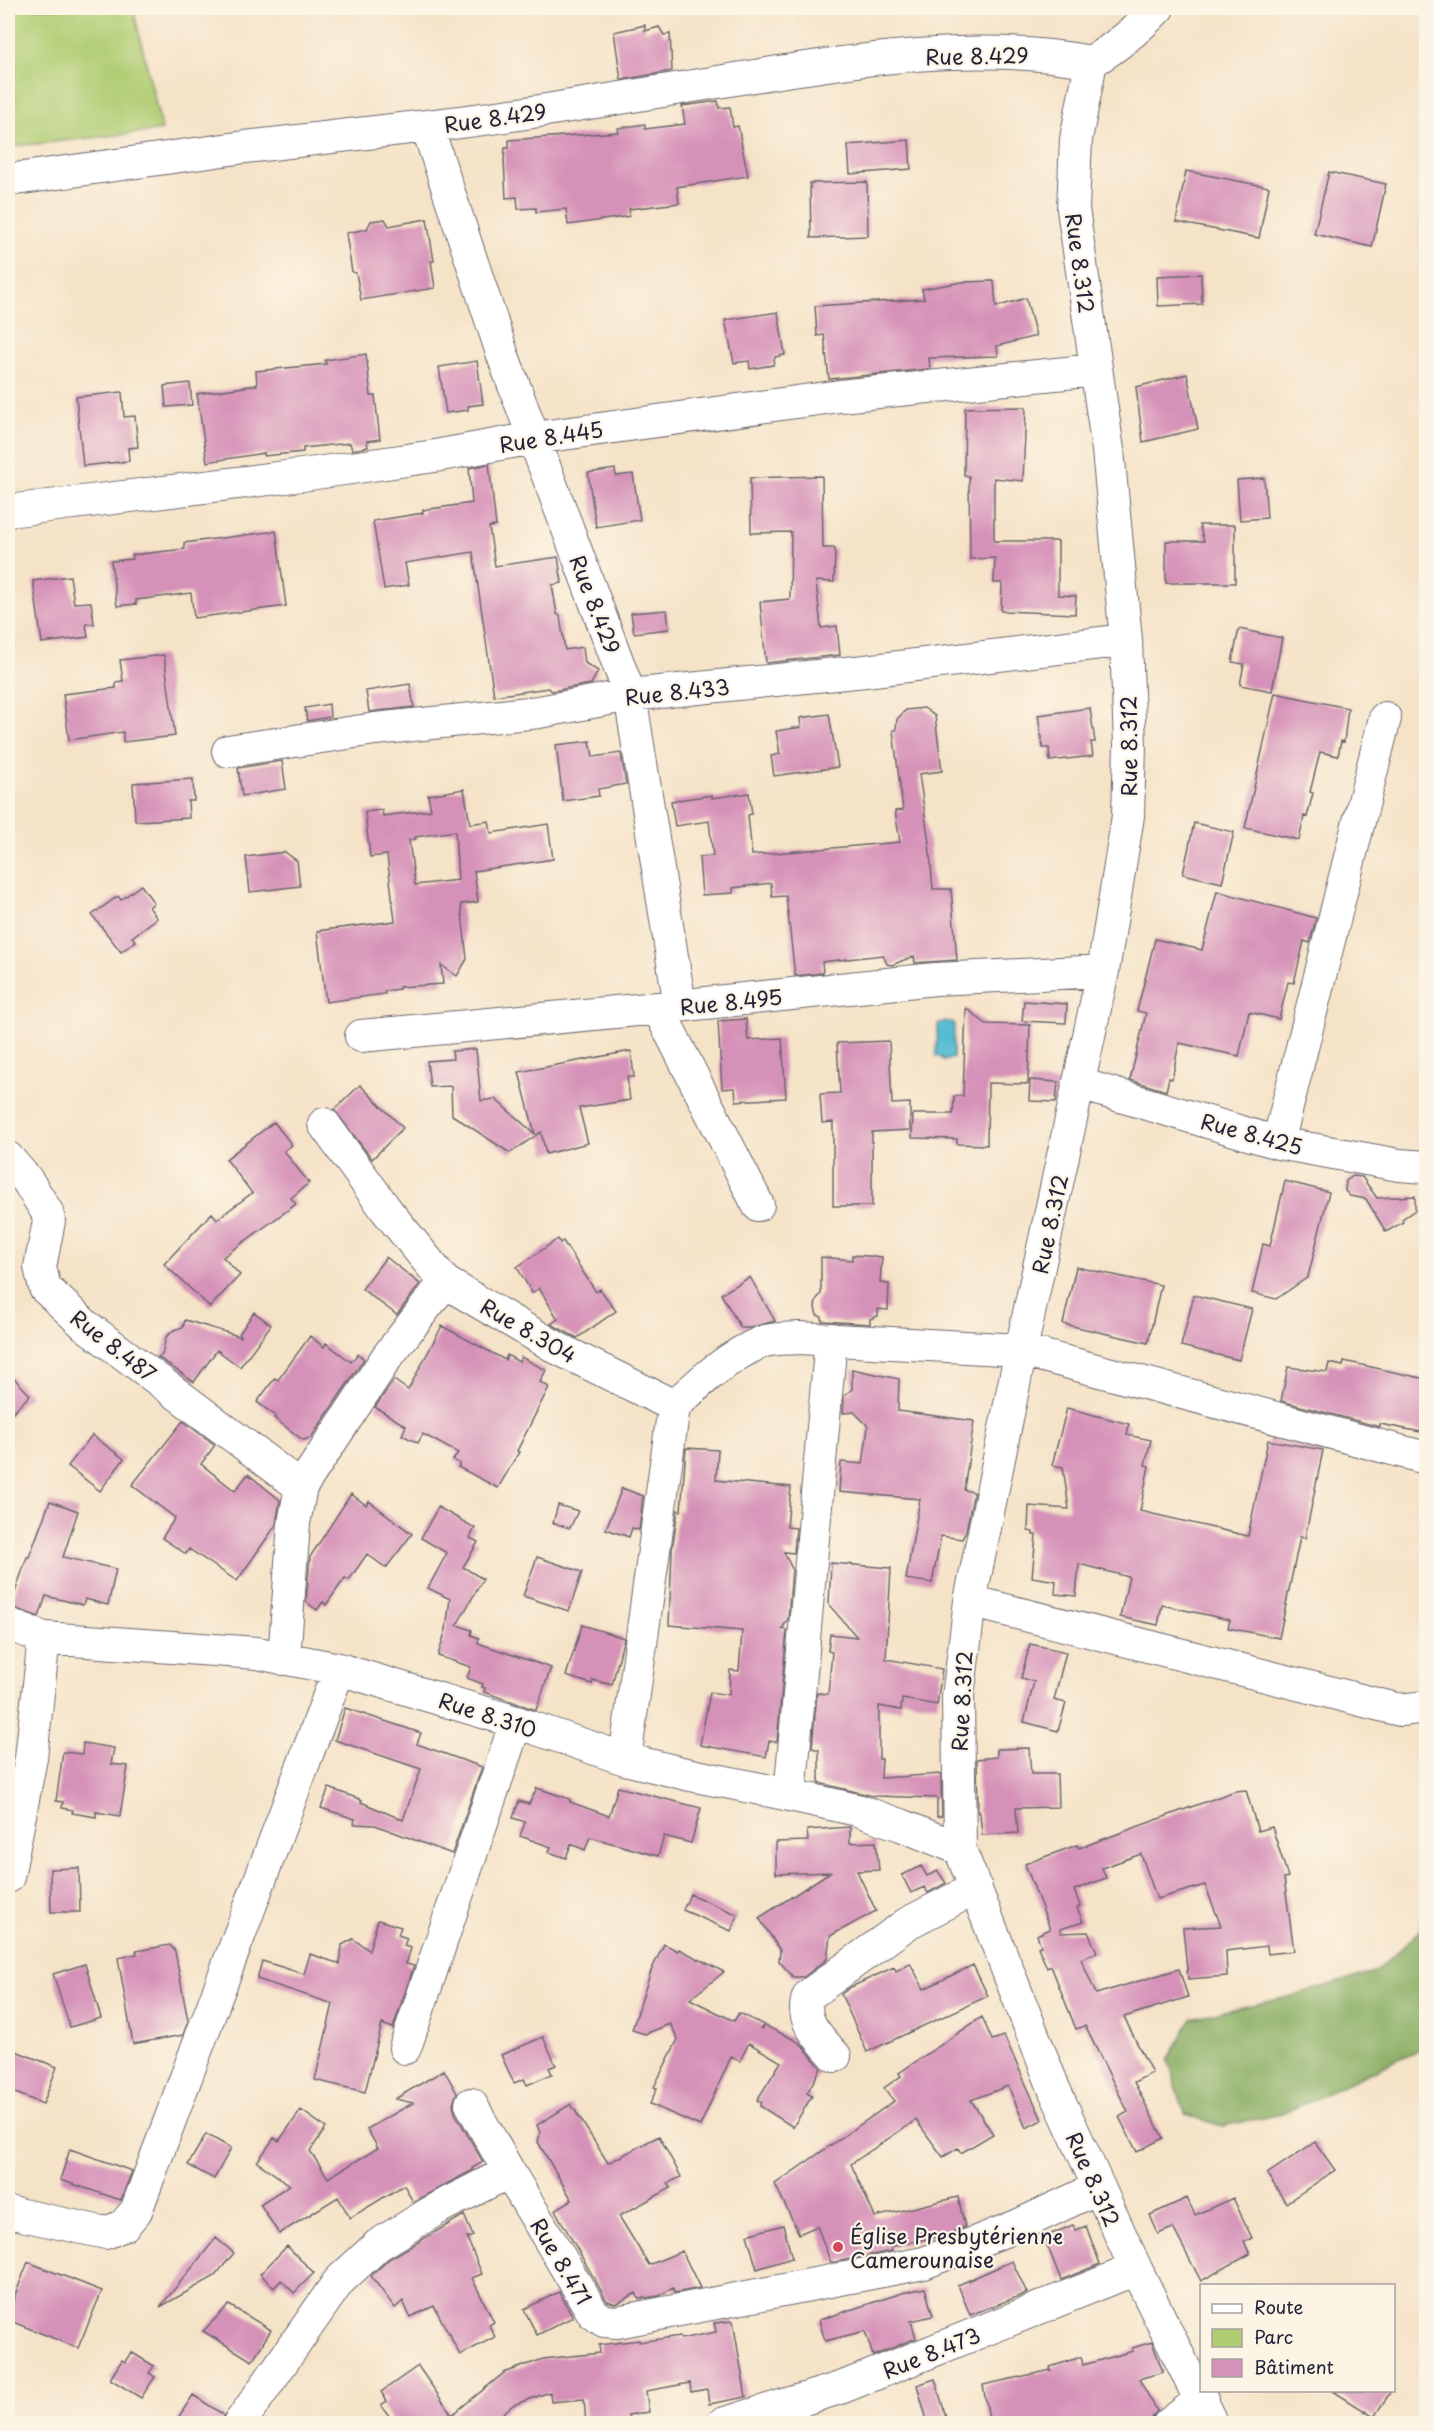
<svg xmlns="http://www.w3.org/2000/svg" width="1434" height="2431" font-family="'Playpen Sans',sans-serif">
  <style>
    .green { fill: #b1cd74; stroke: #6a7858; stroke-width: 1.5 }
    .forest { fill: #8cb066; stroke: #576950; stroke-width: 1.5 }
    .water { fill: #54bcd1; stroke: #3b6f86; stroke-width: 1.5 }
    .building { fill: #d691b8; fill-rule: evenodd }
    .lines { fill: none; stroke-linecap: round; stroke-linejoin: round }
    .minor-casing { stroke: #6c666c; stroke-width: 34 }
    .minor { stroke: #fff; stroke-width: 32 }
    .poi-dot { fill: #d1495b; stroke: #fcf5e5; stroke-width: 2 }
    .labels { text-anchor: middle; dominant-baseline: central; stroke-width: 4.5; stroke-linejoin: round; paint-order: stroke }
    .street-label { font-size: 21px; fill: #22223b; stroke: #fcf5e5 }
    .poi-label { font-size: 21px; fill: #22223b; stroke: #fcf5e5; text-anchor: start }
  </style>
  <rect width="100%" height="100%" fill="#fcf5e5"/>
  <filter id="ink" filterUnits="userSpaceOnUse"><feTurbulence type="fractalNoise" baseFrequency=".0167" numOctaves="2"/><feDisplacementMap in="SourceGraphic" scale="12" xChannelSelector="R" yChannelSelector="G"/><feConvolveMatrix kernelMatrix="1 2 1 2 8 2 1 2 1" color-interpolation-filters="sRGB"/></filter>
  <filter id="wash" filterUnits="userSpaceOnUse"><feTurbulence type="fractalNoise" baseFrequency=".008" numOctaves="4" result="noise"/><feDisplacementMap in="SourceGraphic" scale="24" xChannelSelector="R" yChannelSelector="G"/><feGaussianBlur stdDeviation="1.35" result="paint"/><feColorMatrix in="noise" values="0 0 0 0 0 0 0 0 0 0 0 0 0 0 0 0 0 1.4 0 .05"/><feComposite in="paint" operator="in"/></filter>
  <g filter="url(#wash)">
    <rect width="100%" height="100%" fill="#f5e3c8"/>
    <path class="green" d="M8,8H133L162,130L8,147Z"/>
    <path class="forest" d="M1426,1881V2050L1416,2051L1282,2114L1222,2126L1185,2114L1168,2060L1192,2018L1288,1997L1377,1971L1421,1930Z"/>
    <path class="water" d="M946,1021L954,1024L953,1058L944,1061L941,1057L936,1056L938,1024Z"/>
    <g id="blocks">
      <path class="building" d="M645,25V31L659,27L664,35L670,34L672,71L621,80L614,32Z
        M718,101L719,108L730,107L733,127L738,126L748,176L677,187L679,203L629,209L630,216L568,225L566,209L536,212V208L518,209L517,197L506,198L504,161L505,148H509V140L619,132L618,128L645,124V129L685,124L682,106Z
        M909,140L911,169L850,174L848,145Z
        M1186,171L1269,187L1259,238L1176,222Z
        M1329,172L1386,184L1372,247L1314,234Z
        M867,182L868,236L811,238L810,183Z
        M385,219L389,226L427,219L434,261H431L435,288L361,300L356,273L352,272L346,233L367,229L371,221Z
        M1201,274L1202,304L1158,306L1157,276Z
        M994,281L996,307L1026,298L1036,336L997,346L998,356L929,358L930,369L829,379L824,335L817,336L815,306L924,299L922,289L962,282Z
        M778,312L785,355L775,357L773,365L750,369L749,361L734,363L725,320Z
        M366,354L371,396H375L380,439L367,441L368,447L352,450L350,443L303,448V452L264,456V453L207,462L197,394L257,385L256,371L326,364L325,360Z
        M477,361L483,404L468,406V410L446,413L439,367Z
        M1187,374L1198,429L1143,442L1136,387Z
        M190,383L192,405L166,407L164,386Z
        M122,392L124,417L135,416L138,447L128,448L129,461L83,466L76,397Z
        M1026,407L1023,481L994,478V541H1058V595L1076,596L1075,614L1001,611L1002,583H994L995,558L970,559L969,476L964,475L965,408Z
        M489,464L496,526L489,527L495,566L558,557L562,583L552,585L557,614L560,616L565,650L583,647L585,663L598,671L591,684L552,691L548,688L494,696L473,552L405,563L409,585L384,589L373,521L423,513V510L472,503L469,468Z
        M615,469L616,476L633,474L640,520L596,527L588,473Z
        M822,476L823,548H835L834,582L816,581L821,628L837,626L840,655L766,663L760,602L790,599L791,532L751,533L750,478Z
        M1264,478L1267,518L1240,520L1237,480Z
        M1199,525H1235V583H1166V541H1204Z
        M276,531L286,606L194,618L191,593L136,600V604L117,606L111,561L133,559L132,555L185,549L184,543Z
        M70,576L74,603L91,602L94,624H86L88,637L42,643L33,581Z
        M667,610L669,629L634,633L631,613Z
        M1239,629L1282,638L1272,691L1240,685L1244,664L1232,662Z
        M164,655L175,736L123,742V732L69,740L63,694L116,688V682L123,681L120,660Z
        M410,684L414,707L369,712L366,691Z
        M1275,693L1348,708L1344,742L1341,741L1338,756L1320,752L1310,792L1313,793L1307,817L1304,816L1299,840L1245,828Z
        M329,704L330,717L307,721L305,708Z
        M924,708L935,716L942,771L919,774L929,843L933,889H951L957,960L915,963L914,956L892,965L887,964L883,955L822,962L823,973L795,976L786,896L772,897L771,883L733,888V893L702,895L699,857L713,856L709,821L675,826L671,801L712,795V798L749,793L752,814L748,815L752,855L900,842L895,811L903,810L893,730H896L897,719L906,710Z
        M1090,708L1095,742H1091L1093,756L1050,761L1049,748H1043L1038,715Z
        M829,714L838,767L774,776L771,756L780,754L776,731L801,727L800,718Z
        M590,741L593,757L621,753L626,784L598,789L599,796L563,801L556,745Z
        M282,761L286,789L242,796L238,768Z
        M193,779L194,801H188L189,818L138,821L135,820L133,783Z
        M464,789L470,824L489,821L491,833L548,824L553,859L474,871L478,902L461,904L467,959L457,976L441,965L443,984L399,987V989L384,991L385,994L326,1002L317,931L395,921L387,855L370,857L365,812L382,810L383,816L431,810L428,795ZM455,831L458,880L415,885L409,840L416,839L415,837Z
        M1194,823L1234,832L1222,883L1183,874Z
        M285,852L297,861L300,886L250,892L246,857Z
        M141,885L154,903L149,907L157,918L132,937L136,941L121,952L92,915L118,896L121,900Z
        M1217,891L1316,918L1310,943L1304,941L1294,983L1288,982L1279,1019L1249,1012L1239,1056L1179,1043L1172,1079L1169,1078L1166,1091L1130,1080L1146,1013L1137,1011L1155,939L1202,950Z
        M1024,1001L1067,1004L1066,1023L1022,1021Z
        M966,1008L986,1024L1030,1025L1028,1084L988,1083L987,1145L957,1144V1139L912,1138L913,1114H953L954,1096H963Z
        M746,1019L748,1040L782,1038L786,1098L736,1101L735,1088L722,1089L718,1021Z
        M889,1041L892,1104L910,1103V1130L872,1132V1206H833V1122L822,1123L820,1094L840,1093L837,1043Z
        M476,1049L481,1101L495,1099L535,1134L519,1072L631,1051L634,1077H627L630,1100L579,1108L588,1143L546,1154L541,1132L510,1153L452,1115L451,1086L430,1087L427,1061L453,1059L452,1051Z
        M1030,1080L1058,1082L1056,1102L1029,1101Z
        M360,1085L403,1128L372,1159L334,1110Z
        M274,1122L292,1145L284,1151L309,1183L291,1198L296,1204L223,1257L240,1275L210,1307L164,1264L212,1213L217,1219L252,1193L226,1159Z
        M1353,1176L1362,1177L1377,1198L1415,1196V1210L1402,1219L1403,1222L1386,1232L1366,1199L1350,1196L1345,1191L1346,1181Z
        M1285,1181L1329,1192L1308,1277L1276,1299L1252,1293L1263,1244L1270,1246Z
        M558,1239L560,1243L563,1241L596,1292L600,1289L616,1311L577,1338L551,1324L558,1319L539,1288L532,1293L517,1267Z
        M852,1255L882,1257L880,1283L889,1284L888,1310L878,1309V1316L870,1319V1324L822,1321V1317L817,1315L815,1308L816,1300L821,1294V1257L852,1260Z
        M386,1257L420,1284L397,1315L362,1289Z
        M1076,1267L1161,1285L1148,1343L1063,1324Z
        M750,1277L775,1321L750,1328H741L721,1294Z
        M1194,1295L1252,1309L1239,1360L1181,1346Z
        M254,1312L271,1325L240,1367L217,1350L194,1382L158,1357L162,1355L166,1337L174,1330L183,1327L185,1320L242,1337L239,1334Z
        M442,1326L505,1360L507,1355L519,1362L521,1357L546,1370L540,1382L549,1387L517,1451L519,1452L498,1488L458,1467L460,1464L453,1460L458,1453L423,1434L418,1443L402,1435L406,1426L375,1407L394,1380L408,1390Z
        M310,1336L324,1347L326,1343L351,1362L358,1354L364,1359L311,1438L303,1440L274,1418L276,1416L257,1402L275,1378L278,1380Z
        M1344,1361L1426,1379V1433L1380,1424V1427L1281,1401L1288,1367L1327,1372L1329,1363L1343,1366Z
        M852,1369L899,1379L898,1411L974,1421L964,1490L974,1492L966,1531L962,1539L941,1536L932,1583L906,1579L920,1499L839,1492L841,1462L863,1464L867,1435L868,1426L854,1412L843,1413L844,1396L852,1389Z
        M8,1372L30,1395L8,1417Z
        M1067,1408L1129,1424L1127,1435L1151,1440L1145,1465L1149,1466L1140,1511L1248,1536L1268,1440L1323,1450L1305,1538L1300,1537L1279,1638L1228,1628L1230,1620L1162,1605L1158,1625L1120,1617L1129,1577L1079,1564L1076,1596L1055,1594L1056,1581L1032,1577L1036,1535H1033V1532L1028,1531L1029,1506L1069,1509L1063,1467L1052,1465Z
        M183,1421L215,1445L201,1464L235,1491L248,1474L280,1500L276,1525L237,1581L189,1549L186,1554L162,1538L175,1518L132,1485Z
        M92,1435L124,1459L100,1491L68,1466Z
        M686,1448L718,1450L716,1480L791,1487L787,1527L796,1528L794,1553L784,1552L792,1569L788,1619L782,1629L787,1630L777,1742L769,1741L766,1757L700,1745L710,1692L729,1695L730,1670L739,1671L742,1631L669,1625L672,1550L678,1510L681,1511Z
        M622,1488L643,1496L639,1530L632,1528L629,1537L606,1529Z
        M351,1494L366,1505L369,1501L412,1534L386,1568L367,1554L349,1580L345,1578L326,1605L323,1602L317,1610L306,1602L310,1557Z
        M50,1501L78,1511L63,1557L116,1569L108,1605L85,1599L83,1605L46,1596L39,1617L10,1607L27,1557H29Z
        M558,1505L578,1511L570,1528L553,1523Z
        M438,1507L475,1528L470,1538L478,1542L463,1567L483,1579L457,1625L472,1630L471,1635L479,1638L478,1643L551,1668L536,1710L484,1692L485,1688L482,1687L483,1684L467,1678L471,1667L438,1656L446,1629L450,1599L428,1588L447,1553L421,1538Z
        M537,1557L582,1572L569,1611L523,1596Z
        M831,1563L891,1568L886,1659L942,1669L937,1705L902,1699L901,1710L879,1706V1759H882L881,1778L941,1774L942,1816L937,1817V1798L873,1796L819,1783V1750L812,1748L817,1693L828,1694L832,1652L828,1651L830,1634L857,1637L829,1605Z
        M582,1625L624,1638L612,1685L593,1680L592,1684L566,1676Z
        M1030,1644L1066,1652L1054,1700L1066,1703L1058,1731L1024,1722L1034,1682L1021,1678Z
        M345,1708L421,1733L417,1744L482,1767L452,1854L375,1825L354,1824L355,1819L321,1808L329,1788L362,1800L361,1802L403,1820L421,1769L335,1740Z
        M83,1743L114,1748L111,1764L128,1766L120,1816L96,1812V1817L72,1813L73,1810L62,1808L63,1802L56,1801L63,1752L82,1754Z
        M1029,1748L1031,1774H1057L1058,1807L1016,1808L1018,1833L982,1835L980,1813H978L977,1759L997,1757V1749Z
        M618,1787L701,1808L691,1843L664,1836L658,1856L590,1837L585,1850L571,1844L566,1858L549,1852L551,1847L520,1836L525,1822L513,1818L519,1801L529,1804L537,1788L570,1799V1802L609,1816Z
        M1246,1790L1258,1831L1272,1827L1288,1877L1284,1878L1294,1951L1268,1954L1267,1946L1226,1951L1227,1976L1188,1979L1183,1928L1221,1926L1205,1885L1157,1899L1141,1854L1102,1868L1106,1878L1074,1890L1080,1906L1077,1908L1083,1922L1060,1929V1933L1088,1932L1097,1952L1081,1959L1096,1994L1179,1969L1188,1997L1124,2017L1152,2073L1134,2082L1163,2138L1137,2152L1119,2117L1128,2112L1085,2026L1076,2029L1051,1966L1047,1968L1038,1947L1041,1946L1037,1935L1050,1929L1025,1864L1077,1845L1079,1848L1235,1791Z
        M850,1827V1843L876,1842L879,1870L857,1871L876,1911L830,1936L827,1959L804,1977H793L779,1961L780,1950L759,1918L830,1872L776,1874V1842L808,1841L807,1830Z
        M921,1866L927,1876L938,1871L946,1883L928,1893L924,1887L911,1893L902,1875Z
        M79,1868L80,1912H51L50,1869Z
        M690,1894L738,1915L731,1931L683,1910Z
        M378,1920L401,1927L398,1935L407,1938L404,1946L411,1948L406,1964L414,1966L393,2028L382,2024L365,2092L315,2080L333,2004L257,1979L262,1961L304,1974L310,1954L340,1964L342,1945L353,1939L369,1950Z
        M664,1944L678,1951L679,1949L724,1972L690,1999L734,2021L739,2013L764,2025L760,2029L766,2026L793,2039L802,2045L821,2068L807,2093L812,2096L793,2127L760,2106L762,2103L757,2100L781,2062L749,2043L740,2061L731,2057L700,2126L650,2104L657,2088L654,2087L678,2039L670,2024L645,2034L632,2030L651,1971Z
        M170,1945L175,1951L188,2021L183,2035L133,2044L118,1958L137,1954L136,1951Z
        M910,1963L924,1989L973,1965L988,1996L867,2052L841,1994L851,1987L894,1967L896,1971Z
        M85,1964L101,2018L70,2027L53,1974Z
        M982,2017L992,2040L1004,2036L1042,2120L1026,2128L1008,2086L971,2100L993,2134L961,2153L958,2148L943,2157L916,2120L851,2164L875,2217L958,2197L965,2227L949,2234L890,2247L892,2251L831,2263L817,2226L799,2234L775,2184L894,2101L884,2088L901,2076L899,2073Z
        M543,2037L556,2065L549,2068L552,2074L527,2085L524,2079L514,2083L501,2055Z
        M8,2048L57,2067L43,2104L8,2090Z
        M444,2070L457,2093L453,2103L455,2113L483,2162L472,2168L473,2170L413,2202L404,2185L350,2218L338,2197L279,2234L260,2204L290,2185L257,2162L274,2138L279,2141L301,2110L326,2128L310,2151L328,2178L378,2148L367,2129L413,2103L395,2099Z
        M571,2104L608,2163L659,2136L681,2177L668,2183L671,2188L619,2216L649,2265L682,2251L700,2288L675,2293L673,2288L659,2296L639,2299L636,2293L616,2304L607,2301L555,2210L572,2200L538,2142L540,2133L537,2125Z
        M206,2134L231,2148L214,2179L188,2165Z
        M1315,2142L1335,2170L1286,2203L1267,2174Z
        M70,2149L132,2171L121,2200L60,2180Z
        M1187,2198L1195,2215L1233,2198L1252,2238L1244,2242L1250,2254L1201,2281L1173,2228L1158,2234L1150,2215Z
        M464,2215L473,2236L467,2238L482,2274L472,2278L494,2322L489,2325L495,2337L460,2355L434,2306L410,2317L403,2301L395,2308L371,2276L389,2259Z
        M783,2225L792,2258L757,2269L747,2235Z
        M1073,2225L1076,2230L1086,2226L1100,2264L1061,2280L1044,2237Z
        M216,2238L234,2253L215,2276L160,2307Z
        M287,2246L314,2273L294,2293L281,2280L274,2288L260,2274Z
        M1012,2261L1027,2293L970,2315L958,2285Z
        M28,2262L102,2291L78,2348L8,2320V2313Z
        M925,2288L933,2316L911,2321L916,2338L873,2356L865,2331L825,2341L819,2320L902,2293Z
        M559,2292L573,2317L537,2335L524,2309Z
        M229,2305L271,2330L252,2361L203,2331Z
        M733,2321L746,2397L709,2404L707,2389L691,2392L690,2383L646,2391L649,2412L628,2415L630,2424H586L584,2399L551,2402L550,2392L513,2405L490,2424H395L381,2405L387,2401L381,2392L418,2366L452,2415L504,2373L543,2359L600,2353L599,2345L639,2340V2342L680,2336L681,2339L716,2332L714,2323Z
        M1152,2342L1163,2372L1139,2379L1157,2411L1153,2416L1151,2424H990L983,2385L1051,2370L1050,2367L1081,2357L1083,2365L1133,2351L1132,2348Z
        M131,2352L154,2366L149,2373L155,2377L141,2398L110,2379L122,2360L125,2362Z
        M935,2379L948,2424H928L917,2385Z
        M1333,2391H1391L1374,2417Z
        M193,2395L224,2415L221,2424H174Z"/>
    </g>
  </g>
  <g filter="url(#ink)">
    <use href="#blocks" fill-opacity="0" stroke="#6c666c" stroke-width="1.5"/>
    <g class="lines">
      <defs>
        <path id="minor" d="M1158,8C1137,30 1117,47 1091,62L1076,139L1073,209L1108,450L1126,640L1130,745L1128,816L1103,971L1021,1350L970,1601L958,1697L960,1849L1055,2091L1136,2269L1212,2424
          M8,180L245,147L427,126
          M8,511L302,475L435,456L534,438L840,396L1095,370
          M228,751L375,729L539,712L630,695L865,671L1126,640
          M680,1006L630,695L503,356L427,126C533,114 637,95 742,78C855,60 978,40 1091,62
          M658,1008L758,1205
          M361,1036L658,1008L935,979L1103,971
          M1080,1084L1278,1143L1399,1165L1426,1167
          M324,1124L387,1211L445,1282
          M1278,1143L1385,718
          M8,1158L27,1180L47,1212L49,1221L40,1267L45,1288L85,1325L301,1487
          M674,1406C700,1382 728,1356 762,1342C773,1338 788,1339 799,1338L1021,1350L1426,1458
          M970,1601L1400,1710L1426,1707
          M8,1624L44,1638L257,1653L339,1669L516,1722L625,1759L686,1774L790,1795L857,1810L901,1825L960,1849
          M284,1659L294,1523L301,1487L387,1357L445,1282L557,1348L674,1406L625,1759
          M790,1795L831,1339
          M8,1877L31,1758L44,1638
          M405,2048L516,1722
          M835,2056C820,2038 798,2020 809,1995L908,1923L976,1888
          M471,2104L509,2172
          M8,2212L106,2233L124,2225L136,2211L339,1669
          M239,2424L339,2281L378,2245L440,2207L509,2172L593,2313L604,2321L617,2322L924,2263L1019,2225L1098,2188
          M722,2424L843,2387L1136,2269
          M1169,2424L1202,2399"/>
      </defs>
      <use href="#minor" class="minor-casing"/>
      <use href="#minor" class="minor"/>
    </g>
  </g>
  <circle class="poi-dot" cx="838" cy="2247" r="6"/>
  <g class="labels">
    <g class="street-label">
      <text transform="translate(977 55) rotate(-1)">Rue 8.429</text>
      <text transform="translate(495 117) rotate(-8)">Rue 8.429</text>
      <text transform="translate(1081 263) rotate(82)">Rue 8.312</text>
      <text transform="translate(551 436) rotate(-9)">Rue 8.445</text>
      <text transform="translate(596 604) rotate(69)">Rue 8.429</text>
      <text transform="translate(677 691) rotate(-6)">Rue 8.433</text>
      <text transform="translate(1128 746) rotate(-90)">Rue 8.312</text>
      <text transform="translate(731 1001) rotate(-6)">Rue 8.495</text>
      <text transform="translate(1252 1133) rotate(15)">Rue 8.425</text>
      <text transform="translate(1049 1224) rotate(-78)">Rue 8.312</text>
      <text transform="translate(529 1330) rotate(30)">Rue 8.304</text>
      <text transform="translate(114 1345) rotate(38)">Rue 8.487</text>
      <text transform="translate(961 1701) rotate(-87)">Rue 8.312</text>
      <text transform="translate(488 1714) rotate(18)">Rue 8.310</text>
      <text transform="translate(1094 2179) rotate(66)">Rue 8.312</text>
      <text transform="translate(562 2261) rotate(59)">Rue 8.471</text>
      <text transform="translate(931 2352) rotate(-22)">Rue 8.473</text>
    </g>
    <g class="poi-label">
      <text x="850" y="2235">Église Presbytérienne<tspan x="850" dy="24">Camerounaise</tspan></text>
    </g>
  </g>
  <rect width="1434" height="2431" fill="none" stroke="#fcf5e5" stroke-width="30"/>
  <rect x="1200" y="2284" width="195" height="108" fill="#fcf5e5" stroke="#a5a1a1" stroke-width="1.5"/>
  <rect x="1212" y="2304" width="30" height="9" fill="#ffffff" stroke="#a5a1a1" stroke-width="1.5"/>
  <text x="1254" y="2314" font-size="18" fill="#22223b">Route</text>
  <rect x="1212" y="2329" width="30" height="18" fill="#b1cd74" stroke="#a5a1a1" stroke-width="1.5"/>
  <text x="1254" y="2344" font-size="18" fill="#22223b">Parc</text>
  <rect x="1212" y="2359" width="30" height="18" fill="#d691b8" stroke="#a5a1a1" stroke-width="1.5"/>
  <text x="1254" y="2374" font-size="18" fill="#22223b">Bâtiment</text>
</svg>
